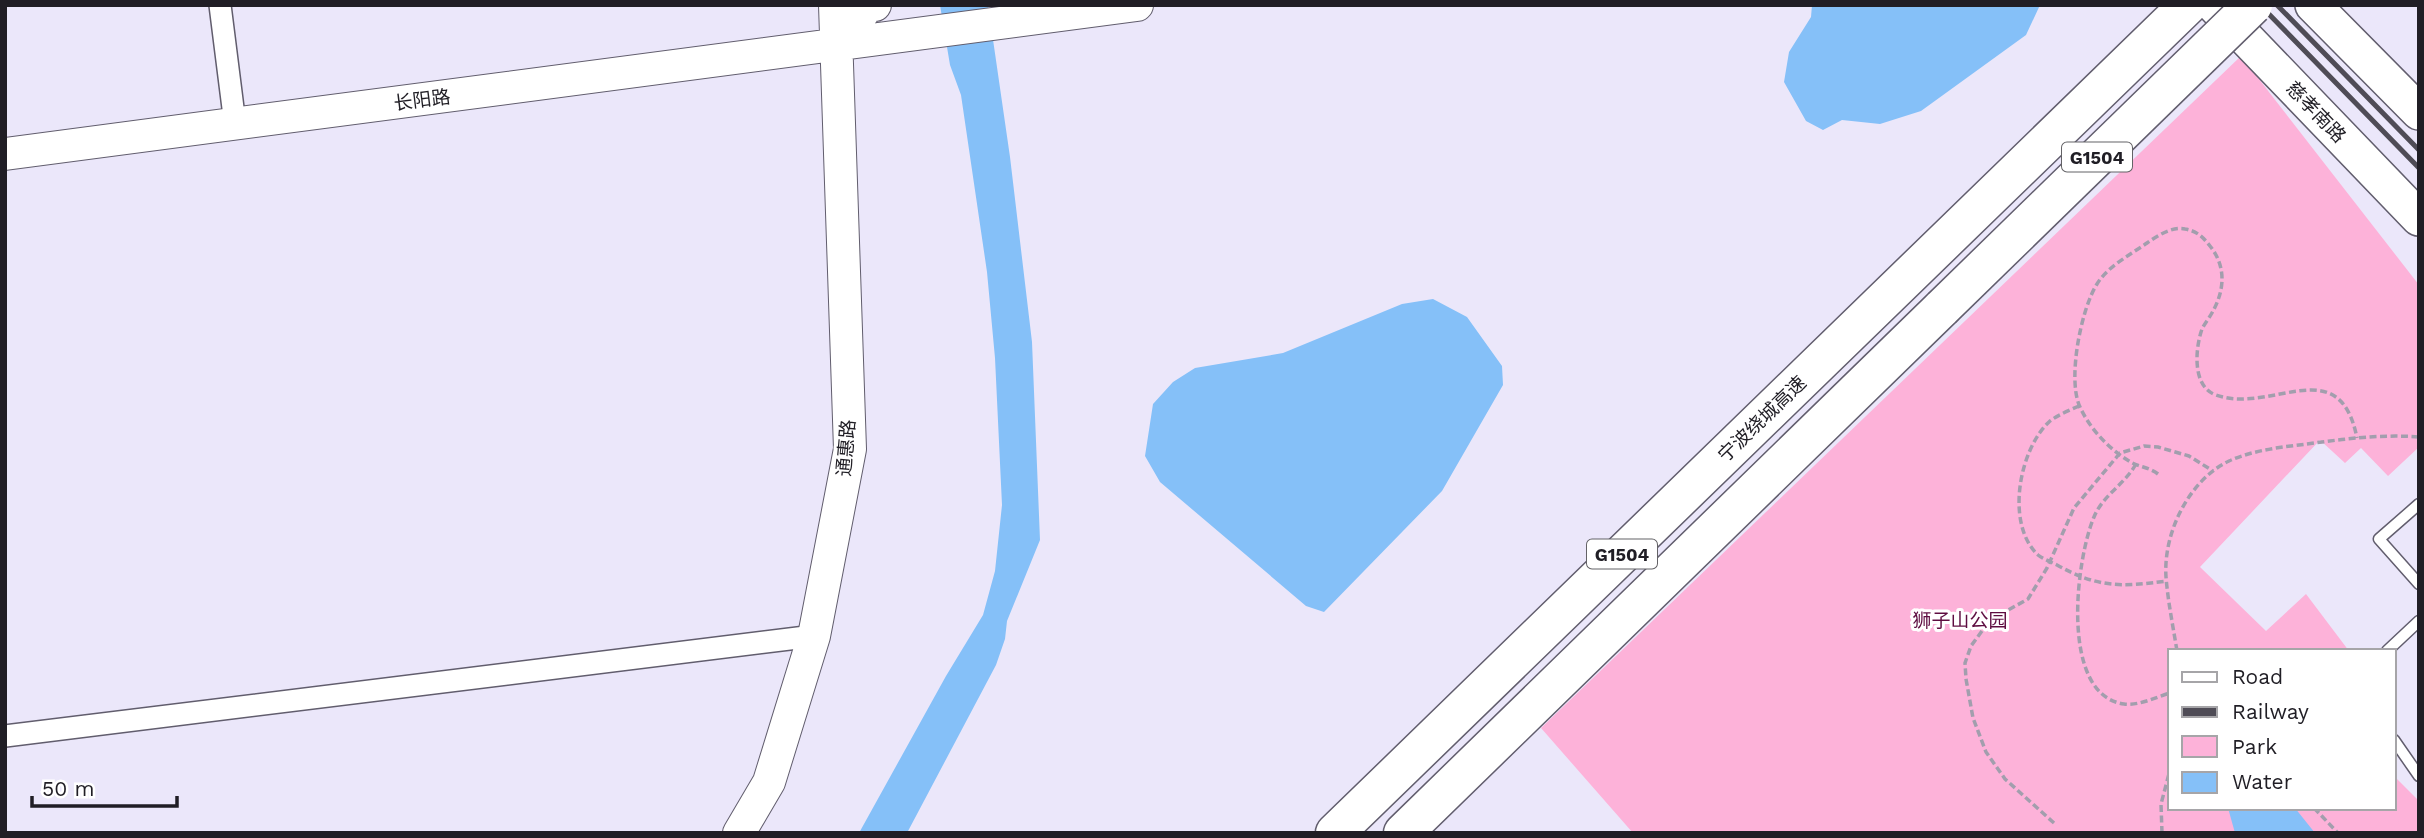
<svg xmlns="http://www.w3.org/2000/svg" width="2424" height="838" font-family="'Work Sans','Noto Sans SC',sans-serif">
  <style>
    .green { fill: #fdb2d9 }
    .water { fill: #85c0f8 }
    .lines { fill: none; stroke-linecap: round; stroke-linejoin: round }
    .lane-casing { stroke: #615d6d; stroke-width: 13 }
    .street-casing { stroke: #615d6d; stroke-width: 24 }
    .secondary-casing { stroke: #615d6d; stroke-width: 34 }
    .primary-casing { stroke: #615d6d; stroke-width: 38 }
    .highway-casing { stroke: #615d6d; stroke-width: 41 }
    .path { stroke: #a29ead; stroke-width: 3.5; stroke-dasharray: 7 3.5; stroke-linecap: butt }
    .lane { stroke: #fff; stroke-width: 10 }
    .street { stroke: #fff; stroke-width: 21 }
    .secondary { stroke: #fff; stroke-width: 32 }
    .primary { stroke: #fff; stroke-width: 35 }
    .highway { stroke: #fff; stroke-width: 38 }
    .rail { stroke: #4f4c56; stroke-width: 5 }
    .highway-bridge-casing { stroke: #615d6d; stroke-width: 41; stroke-linecap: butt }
    .highway-bridge { stroke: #fff; stroke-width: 38 }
    .labels { text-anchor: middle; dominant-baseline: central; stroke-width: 6; stroke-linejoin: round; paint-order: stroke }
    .shield { fill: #fff; stroke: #636266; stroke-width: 2 }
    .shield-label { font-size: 18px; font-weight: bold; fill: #201e25 }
    .street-label { font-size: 19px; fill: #201e25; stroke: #fff }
    .park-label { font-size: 19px; fill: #5e0d41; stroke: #fff }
  </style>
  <rect width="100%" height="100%" fill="#ebe7fa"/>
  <path class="green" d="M2241,56L2419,285V447L2388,476L2361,448L2345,463L2320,440L2200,567L2266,631L2306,594L2349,651H2170V808H2394V776L2419,801V833H1633L1541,728Z"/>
  <path class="water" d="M940,5H988L1010,157L1032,342L1040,540L1007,621L1005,639L996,665L907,833H859L946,676L983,615L995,571L1002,505L995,358L987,272L961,95L950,65Z
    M1812,5H2040L2026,35L1921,111L1880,124L1842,120L1823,130L1806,121L1784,82L1789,52L1811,17Z
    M1433,299L1467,317L1502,366L1503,385L1442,491L1324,612L1306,606L1160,482L1145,456L1153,404L1173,382L1195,368L1283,353L1402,304Z
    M2228,808H2295L2315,833H2235Z"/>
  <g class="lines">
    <defs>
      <path id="lane" d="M2419,504L2379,539L2419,584
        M2387,651L2419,621
        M2394,740L2419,776"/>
      <path id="street" d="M220,5L235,124
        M5,736L814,636"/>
      <path id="secondary" d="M838,46L868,6L875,5
        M5,154L1137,5
        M739,833L769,782L814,636L850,449L835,5"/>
      <path id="primary" d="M2214,5L2419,218
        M2313,5L2419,112"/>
      <path id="highway" d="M1335,833L2188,5
        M1403,833L1942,308"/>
    </defs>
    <use href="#lane" class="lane-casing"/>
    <use href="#street" class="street-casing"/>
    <use href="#secondary" class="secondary-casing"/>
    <use href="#primary" class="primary-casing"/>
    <use href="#highway" class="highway-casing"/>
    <path class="path" d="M2079,406C2070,410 2058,415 2050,421C2019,449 2005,524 2038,555C2043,559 2051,562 2057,565C2098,588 2121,587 2167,581
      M2136,464C2124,485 2103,495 2094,517C2076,559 2059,695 2124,704C2139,706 2156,697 2170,693
      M2158,474C2149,467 2138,467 2129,461C2109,449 2090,429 2080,407C2067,380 2081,309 2097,284C2108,266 2130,255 2147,243C2157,236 2172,226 2185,229C2197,231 2203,237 2210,246C2226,266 2225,289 2213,311C2210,317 2205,323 2202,329C2195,349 2192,387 2216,395C2272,415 2339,349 2357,438
      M2177,651C2173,626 2168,602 2166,577C2163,533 2189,480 2229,461C2253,450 2282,447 2307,444C2344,439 2381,434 2419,437
      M2314,808L2338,833
      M2054,823L2005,779L1986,752L1973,718L1966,679L1965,663L1971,646L1990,620L2028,599L2047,568L2074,508L2120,453L2144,446L2158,447L2189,456L2213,471
      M2162,833L2161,804L2170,770"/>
    <use href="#lane" class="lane"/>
    <use href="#street" class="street"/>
    <use href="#secondary" class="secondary"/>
    <use href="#primary" class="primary"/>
    <use href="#highway" class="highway"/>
    <path class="rail" d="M2260,5L2419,168
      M2277,5L2419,150"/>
    <defs>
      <path id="highway-bridge" d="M1942,308L2253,5"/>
    </defs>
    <use href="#highway-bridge" class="highway-bridge-casing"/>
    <use href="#highway-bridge" class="highway-bridge"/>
  </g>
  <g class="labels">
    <g class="shield">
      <rect x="2062" y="142.5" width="70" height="29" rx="5"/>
      <rect x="1587" y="539.5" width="70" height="29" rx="5"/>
    </g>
    <g class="shield-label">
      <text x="2097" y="157">G1504</text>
      <text x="1622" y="554">G1504</text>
    </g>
    <g class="street-label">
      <text transform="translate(422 100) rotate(-7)">长阳路</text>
      <text transform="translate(2316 112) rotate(46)">慈孝南路</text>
      <text transform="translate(1762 419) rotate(-44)">宁波绕城高速</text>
      <text transform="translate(846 448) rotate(-85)">通惠路</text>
    </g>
    <g class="park-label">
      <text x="1960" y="620">狮子山公园</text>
    </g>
  </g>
  <rect width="2424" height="838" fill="none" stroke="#201e25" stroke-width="14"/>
  <rect x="2168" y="649" width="228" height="161" fill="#ffffff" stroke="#a6a5a8" stroke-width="2"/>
  <rect x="2182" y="672" width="35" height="10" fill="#ffffff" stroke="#a6a5a8" stroke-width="2"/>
  <text x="2232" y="684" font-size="21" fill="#201e25">Road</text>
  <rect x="2182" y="707" width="35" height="10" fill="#4f4c56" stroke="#a6a5a8" stroke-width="2"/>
  <text x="2232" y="719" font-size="21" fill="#201e25">Railway</text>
  <rect x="2182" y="736" width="35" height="21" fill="#fdb2d9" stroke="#a6a5a8" stroke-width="2"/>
  <text x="2232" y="754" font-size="21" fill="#201e25">Park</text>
  <rect x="2182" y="772" width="35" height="21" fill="#85c0f8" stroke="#a6a5a8" stroke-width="2"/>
  <text x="2232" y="789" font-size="21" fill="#201e25">Water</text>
  <path d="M32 796v10h145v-10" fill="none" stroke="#201e25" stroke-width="3.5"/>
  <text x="42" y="796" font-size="21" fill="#201e25" stroke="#ffffff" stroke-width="5" paint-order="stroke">50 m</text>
</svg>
